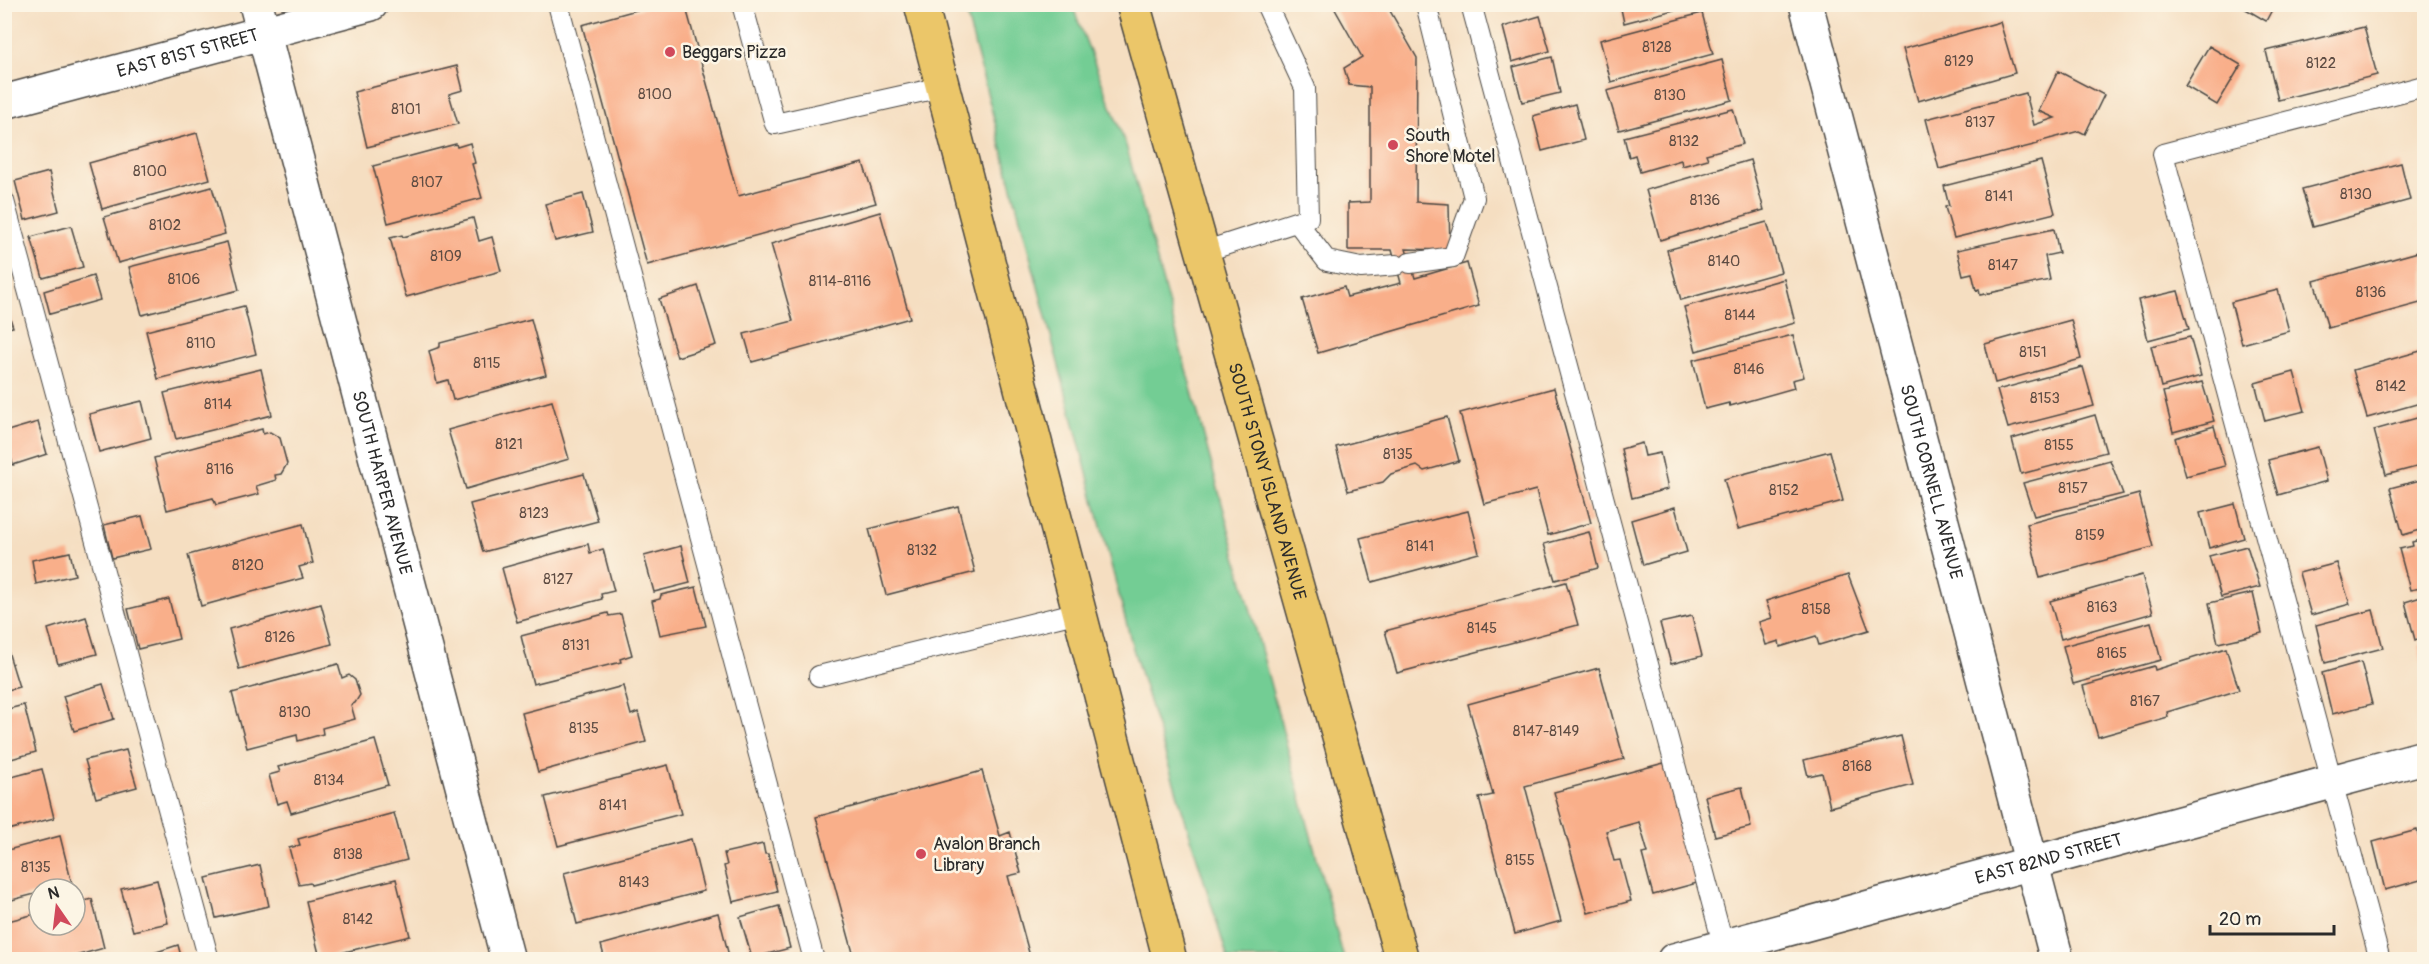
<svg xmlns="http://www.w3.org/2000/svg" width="2429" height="964" font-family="Pangolin,sans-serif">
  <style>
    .green { fill: #73cd94; stroke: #4f7c60; stroke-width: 1.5 }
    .building { fill: #f9af8a }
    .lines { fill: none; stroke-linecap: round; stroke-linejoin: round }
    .lane-casing { stroke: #494642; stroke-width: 22 }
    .street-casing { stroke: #494642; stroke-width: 36 }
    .highway-casing { stroke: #494642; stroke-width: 36 }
    .lane { stroke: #fff; stroke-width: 20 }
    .street { stroke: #fff; stroke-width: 33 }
    .highway { stroke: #ebc669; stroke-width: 33 }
    .poi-dot { fill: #d1495b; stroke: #fcf5e5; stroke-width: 2 }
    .labels { text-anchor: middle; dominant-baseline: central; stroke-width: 5; stroke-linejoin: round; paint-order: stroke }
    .number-label { font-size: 15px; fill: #5e4c43 }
    .poi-label { font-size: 18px; fill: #2b2b2b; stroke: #fcf5e5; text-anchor: start }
    .street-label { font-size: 18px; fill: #2b2b2b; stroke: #fcf5e5 }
  </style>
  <rect width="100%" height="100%" fill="#fcf5e5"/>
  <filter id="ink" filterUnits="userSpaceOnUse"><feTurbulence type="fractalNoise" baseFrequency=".0167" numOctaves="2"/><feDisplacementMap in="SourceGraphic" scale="12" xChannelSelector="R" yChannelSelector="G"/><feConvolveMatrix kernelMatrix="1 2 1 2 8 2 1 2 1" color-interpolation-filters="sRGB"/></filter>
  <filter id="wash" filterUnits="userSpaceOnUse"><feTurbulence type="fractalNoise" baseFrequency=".008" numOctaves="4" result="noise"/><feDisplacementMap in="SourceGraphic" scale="24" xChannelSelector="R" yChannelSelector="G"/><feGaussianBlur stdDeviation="1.35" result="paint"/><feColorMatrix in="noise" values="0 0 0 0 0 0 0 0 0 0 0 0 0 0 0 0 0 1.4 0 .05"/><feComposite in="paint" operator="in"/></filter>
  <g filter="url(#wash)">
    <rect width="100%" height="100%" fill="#f5dec1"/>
    <path class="green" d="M964,5H1072L1126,145L1344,959H1228L1134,652Z"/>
    <g id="blocks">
      <path class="building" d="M658,4H685L738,196L863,163L876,203L647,265L582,25Z
        M1332,4H1386L1417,58L1416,202L1449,204L1450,250L1406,249L1415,278L1467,263L1479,306L1318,353L1302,299L1344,287L1347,297L1401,283L1392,250H1348V203L1370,202V87L1349,85L1344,68L1362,57Z
        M1620,4H1693V5L1624,23Z
        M2237,4H2275L2266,21Z
        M1702,13L1713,54L1611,82L1600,40Z
        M1540,16L1550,51L1512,62L1503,27Z
        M2000,22L2015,73L1918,101L1903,49Z
        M2364,27L2377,75L2278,100L2266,51Z
        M2209,46L2241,65L2217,105L2185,86Z
        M1552,57L1560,93L1522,102L1513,67Z
        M1722,60L1732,100L1619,130L1607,91Z
        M457,66L463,90L449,94L458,124L367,147L354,92Z
        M2058,71L2104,95L2085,134L2079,131L2038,142V144L1939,169L1926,119L2026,93L2034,125L2055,118L2039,111Z
        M1575,104L1584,140L1542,151L1533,116Z
        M1733,109L1743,144L1706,154L1708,159L1682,166L1681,160L1640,172L1635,155L1629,157L1624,137Z
        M197,133L210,179L102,209L89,163Z
        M470,143L475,163L472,164L482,198L388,223L373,166L456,144L457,147Z
        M1750,160L1764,210L1660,240L1646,190Z
        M2041,161L2055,213L1954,238L1945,207L1949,206L1944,186Z
        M2401,163L2410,200L2313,227L2302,189Z
        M49,172L59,211L25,220L15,181Z
        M212,187L225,234L118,263L104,217Z
        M583,194L593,232L555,241L545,204Z
        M880,212L910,318L752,362L744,334L793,321L771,244Z
        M473,218L479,241L492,237L501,271L406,297L390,238L402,235L403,237Z
        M1767,222L1781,272L1681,300L1667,250Z
        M71,226L83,267L43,278L31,237Z
        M2054,229L2059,253L2045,256L2050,280L1980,295L1979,289L1976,290L1972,273L1963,275L1957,250Z
        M227,242L239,290L142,315L129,267Z
        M2418,252L2419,254L2424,252V302L2328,328L2314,281Z
        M93,276L100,300L50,314L44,291Z
        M1784,279L1795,323L1696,351L1684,307Z
        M698,286L716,345L677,357L659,299Z
        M2278,290L2289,331L2242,344L2231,302Z
        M2178,291L2189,329L2148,340L2138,300Z
        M4,300L13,327L4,329Z
        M244,306L256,354L158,379L146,331Z
        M531,319L546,375L453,400L448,380L437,383L429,351L440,347V343Z
        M2071,320L2081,359L1995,383L1985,344Z
        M1793,335L1804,377L1792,380L1794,388L1730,406L1729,403L1705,409L1693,360Z
        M2190,337L2201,376L2161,387L2151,346Z
        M2424,350V402L2367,418L2353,370Z
        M2083,367L2094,406L2008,428L1997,390Z
        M261,369L272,415L176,439L164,393Z
        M2294,372L2305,411L2265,421L2255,383Z
        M2202,382L2214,421L2173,432L2163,392Z
        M1554,388L1591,523L1548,535L1536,490L1484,504L1460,413Z
        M142,401L151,438L99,452L89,414Z
        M552,401L569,459L466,489L448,430Z
        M2095,415L2106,452L2021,474L2012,439Z
        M2424,416V465L2386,475L2374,430Z
        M1447,417L1459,461L1424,471L1417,466L1391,474L1383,482L1348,491L1336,447Z
        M38,422L47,454L13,465L4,432Z
        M2214,426L2225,466L2186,476L2175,438Z
        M262,429L263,434L270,432L280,438L287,464L281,474L275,475L276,480L256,486L259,494L216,505L213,498L167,510L154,458Z
        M1642,443L1645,456L1660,453L1668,489L1632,498L1621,449Z
        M2318,447L2327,481L2278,495L2268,460Z
        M1830,451L1843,501L1738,529L1724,479Z
        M2110,460L2123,494L2034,516L2023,483Z
        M584,474L598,521L483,552L470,504Z
        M2424,479V529L2403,535L2390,488Z
        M2139,494L2153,547L2040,578L2027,524Z
        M2235,504L2244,538L2209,548L2200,513Z
        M958,506L975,572L886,595L869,529Z
        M1675,507L1687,552L1643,565L1631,520Z
        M1468,511L1479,553L1372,582L1360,538Z
        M142,516L151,549L112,558L104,525Z
        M303,524L313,563L299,567L303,578L201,606L188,555Z
        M1589,532L1598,568L1555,580L1544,544Z
        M2424,539V590H2422L2421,588L2410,590L2399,549L2413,546L2412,542Z
        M588,544L590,553L603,549L614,591L601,594L602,599L517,622L502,568Z
        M681,546L690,583L654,592L644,556Z
        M2247,546L2260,587L2221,597L2209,556Z
        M70,552L75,575L36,584L32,560Z
        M2337,563L2350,604L2311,615L2299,573Z
        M1848,575L1869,630L1819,645L1816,636L1780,647L1779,641L1766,645L1759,622L1772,618L1766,601Z
        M2142,575L2153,613L2061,639L2050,601Z
        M1566,582L1578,625L1397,673L1385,631Z
        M696,587L706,626L660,635L652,601L660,599L661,595Z
        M2253,593L2262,633L2218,643L2209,603Z
        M2424,596V637L2415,640L2405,602Z
        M169,599L179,639L138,649L128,609Z
        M321,604L332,644L239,669L229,629Z
        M2373,610L2383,648L2325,663L2316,625Z
        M608,613L609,616L621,614L632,655L620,659L621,662L533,684L521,636Z
        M1692,616L1702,656L1671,664L1660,623Z
        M86,617L97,654L58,664L48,629Z
        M2151,622L2161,660L2073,684L2063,646Z
        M4,638L19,687L4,691Z
        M2424,644V672L2418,646Z
        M2226,648L2239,690L2167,712L2168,717L2098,737L2083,686L2154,666L2155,670Z
        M2361,662L2372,704L2332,714L2322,673Z
        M338,664L342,678L349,675L355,680L360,695L355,703L351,705L355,719L322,728L323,734L298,741L297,735L247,748L232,693Z
        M1599,668L1624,759L1525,786L1561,921L1515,934L1479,798L1493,795L1468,704Z
        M103,684L114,719L74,731L63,696Z
        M623,686L631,715L638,712L646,742L538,772L522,713Z
        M24,705L36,752L4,761V710Z
        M1901,736L1913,785L1830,807L1822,773L1808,776L1804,760Z
        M375,740L388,785L291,813L287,801L277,804L269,775L280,772L278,767Z
        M126,750L137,787L96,798L85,760Z
        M1664,763L1697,883L1653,895L1642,854L1648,853L1639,822L1606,831L1614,861L1620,860L1631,901L1588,913L1554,792Z
        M668,765L681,814L558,846L545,797Z
        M42,769L54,818L4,831V779Z
        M982,771L1000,836L1010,832L1021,873L1008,876L1031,960H855L816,817Z
        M1742,787L1751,827L1715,836L1705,796Z
        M394,813L407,860L311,885L310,883L299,885L289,848L300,845L298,839Z
        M2417,830L2424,860V879L2385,890L2373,842Z
        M60,836L72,884L53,889H39V893L4,902V851Z
        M691,839L704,891L577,924L564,873Z
        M763,844L765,854H768L777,891L733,902L724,866L727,865L724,853Z
        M260,865L269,906L216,918L206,878Z
        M396,879L410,936L320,958L306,901Z
        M157,880L168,923L133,931L121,889Z
        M92,899L104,948L61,960H4V922L39,913V925H75V903Z
        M779,906L790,948L752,958L740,917Z
        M718,913L730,960H605L601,945Z
        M178,945L182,960H135V959Z"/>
    </g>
  </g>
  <g filter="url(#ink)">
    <use href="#blocks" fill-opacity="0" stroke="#494642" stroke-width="1.5"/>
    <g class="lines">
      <defs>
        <path id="lane" d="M558,4L814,960
          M742,4L775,124L942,87
          M1471,4L1726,955
          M4,201L209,960
          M1297,222L1327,261L1361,268L1396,265
          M1203,252L1308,218L1305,88L1266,4
          M1410,263L1453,257L1474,198L1426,4
          M819,676L1079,612
          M2380,960L2163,154L2424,86"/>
        <g id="street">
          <path id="s1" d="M256,4L508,960"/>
          <path id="s2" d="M1806,4L2057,960"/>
          <path id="s3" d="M4,102L371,4"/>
          <path id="s4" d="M1674,960L2424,757"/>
        </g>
        <g id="highway">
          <path d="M921,4L1170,960"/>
          <path id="s5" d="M1133,4L1402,960"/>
        </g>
      </defs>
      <use href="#lane" class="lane-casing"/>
      <use href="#street" class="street-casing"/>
      <use href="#highway" class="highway-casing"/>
      <use href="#lane" class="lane"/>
      <use href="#street" class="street"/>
      <use href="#highway" class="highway"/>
    </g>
  </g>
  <g class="poi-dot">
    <circle cx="670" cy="52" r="6"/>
    <circle cx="1393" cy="145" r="6"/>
    <circle cx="921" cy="854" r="6"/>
  </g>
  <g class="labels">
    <g class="number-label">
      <text x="1657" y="47">8128</text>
      <text x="1959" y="61">8129</text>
      <text x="2321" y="63">8122</text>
      <text x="655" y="94">8100</text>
      <text x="1670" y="95">8130</text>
      <text x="406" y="109">8101</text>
      <text x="1980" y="122">8137</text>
      <text x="1684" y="141">8132</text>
      <text x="150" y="171">8100</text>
      <text x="427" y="182">8107</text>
      <text x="2356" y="194">8130</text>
      <text x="1999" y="196">8141</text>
      <text x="1705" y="200">8136</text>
      <text x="165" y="225">8102</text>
      <text x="446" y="256">8109</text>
      <text x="1724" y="261">8140</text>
      <text x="2003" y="265">8147</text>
      <text x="184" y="279">8106</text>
      <text x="840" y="281">8114-8116</text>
      <text x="2371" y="292">8136</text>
      <text x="1740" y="315">8144</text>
      <text x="201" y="343">8110</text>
      <text x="2033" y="352">8151</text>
      <text x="487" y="363">8115</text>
      <text x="1749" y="369">8146</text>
      <text x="2391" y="386">8142</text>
      <text x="2045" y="398">8153</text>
      <text x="218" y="404">8114</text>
      <text x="509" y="444">8121</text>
      <text x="2059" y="445">8155</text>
      <text x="1398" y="454">8135</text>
      <text x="220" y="469">8116</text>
      <text x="2073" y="488">8157</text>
      <text x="1784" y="490">8152</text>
      <text x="534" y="513">8123</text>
      <text x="2090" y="535">8159</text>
      <text x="1420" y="546">8141</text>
      <text x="922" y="550">8132</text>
      <text x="248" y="565">8120</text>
      <text x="558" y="579">8127</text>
      <text x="2102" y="607">8163</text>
      <text x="1816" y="609">8158</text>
      <text x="1482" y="628">8145</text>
      <text x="280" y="637">8126</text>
      <text x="576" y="645">8131</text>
      <text x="2112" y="653">8165</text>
      <text x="2145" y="701">8167</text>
      <text x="295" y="712">8130</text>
      <text x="584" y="728">8135</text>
      <text x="1546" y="731">8147-8149</text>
      <text x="1857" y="766">8168</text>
      <text x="329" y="780">8134</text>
      <text x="613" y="805">8141</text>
      <text x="348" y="854">8138</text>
      <text x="1520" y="860">8155</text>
      <text x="36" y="867">8135</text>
      <text x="634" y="882">8143</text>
      <text x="358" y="919">8142</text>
    </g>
    <g class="poi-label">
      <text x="682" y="52">Beggars Pizza</text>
      <text x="1405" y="135">South<tspan x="1405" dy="21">Shore Motel</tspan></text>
      <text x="933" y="844">Avalon Branch<tspan x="933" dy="21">Library</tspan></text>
    </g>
    <g class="street-label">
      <text stroke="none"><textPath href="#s3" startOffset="190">EAST 81ST STREET</textPath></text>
      <text stroke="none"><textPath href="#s1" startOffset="495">SOUTH HARPER AVENUE</textPath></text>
      <text stroke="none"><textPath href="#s5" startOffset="496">SOUTH STONY ISLAND AVENUE</textPath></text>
      <text stroke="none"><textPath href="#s2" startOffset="494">SOUTH CORNELL AVENUE</textPath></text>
      <text stroke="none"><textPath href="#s4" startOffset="388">EAST 82ND STREET</textPath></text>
    </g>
  </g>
  <rect width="2429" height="964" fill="none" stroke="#fcf5e5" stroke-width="24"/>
  <g transform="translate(57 907) rotate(346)"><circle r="28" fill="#fcf5e5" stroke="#a8a49b" stroke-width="1.5"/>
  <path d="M0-4.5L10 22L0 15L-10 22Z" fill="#d1495b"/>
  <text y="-9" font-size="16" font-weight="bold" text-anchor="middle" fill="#2b2b2b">N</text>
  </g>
  <path d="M2210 925v9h124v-9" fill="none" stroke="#2b2b2b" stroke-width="3"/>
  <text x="2219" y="925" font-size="18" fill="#2b2b2b" stroke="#fcf5e5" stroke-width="4.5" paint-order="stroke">20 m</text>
</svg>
